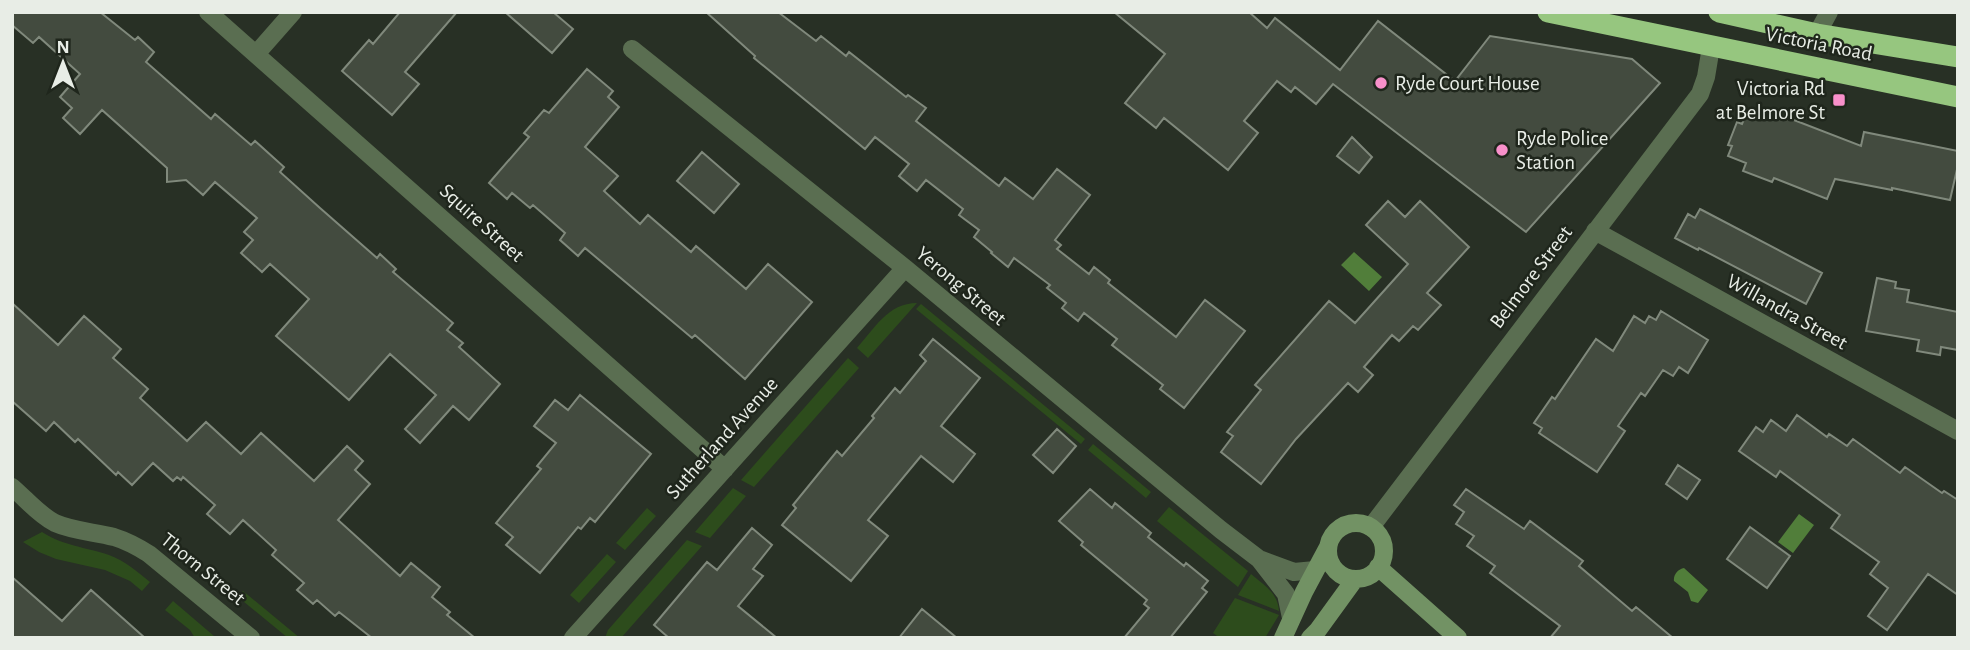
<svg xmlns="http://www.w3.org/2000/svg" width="1970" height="650" font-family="'Alegreya Sans',sans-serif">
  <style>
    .green { fill: #2d4c1c }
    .water { fill: #517e3a }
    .building { fill: #434b3f; stroke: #80897c; stroke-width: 2 }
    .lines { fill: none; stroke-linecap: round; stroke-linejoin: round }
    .street { stroke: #5a6e51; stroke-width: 18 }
    .secondary { stroke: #729264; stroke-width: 18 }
    .highway { stroke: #96c67f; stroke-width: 21 }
    .poi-dot { fill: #f890ca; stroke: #1f261c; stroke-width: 2.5 }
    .labels { text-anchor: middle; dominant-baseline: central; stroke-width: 5; stroke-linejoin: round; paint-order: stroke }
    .street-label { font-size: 21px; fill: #e8ede6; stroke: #1f261c }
    .poi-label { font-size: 21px; fill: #e8ede6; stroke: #1f261c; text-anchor: start }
  </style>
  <rect width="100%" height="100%" fill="#283025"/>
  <path class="green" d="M917,303L868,358L857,348C874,329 888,303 917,303Z
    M921,304L1085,439L1081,444L916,309Z
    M848,358L859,368L754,487L741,480Z
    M1093,444L1151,492L1146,498L1088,450Z
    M733,488L746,496L710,538L695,532Z
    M1169,507L1248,571L1238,587L1157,521Z
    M647,508L656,516L625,550L616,543Z
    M42,532C64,546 85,547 109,555C125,561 138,572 150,582L142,591L130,581L105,570L56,559L39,552L23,542Z
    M687,540L702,546L621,638H605L608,630Z
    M607,554L616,562L579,603L570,595Z
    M1251,574C1264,585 1278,593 1279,611L1238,595Z
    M243,591L300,638H288L238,597Z
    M1235,598L1279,615L1265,638H1220L1213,633Z
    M173,601L214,636L217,638H195L190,630L165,610Z"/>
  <path class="water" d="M1354,252L1382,277L1369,291L1341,265Z
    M1799,514L1814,525L1793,553L1778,542Z
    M1684,568L1708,590L1698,603L1691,601L1688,592L1674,581C1673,575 1678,569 1684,568Z"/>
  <path class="building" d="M12,12H100L135,40L138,37L154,52L146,62L211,119L215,114L251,145L255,141L284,167L280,172L320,208L377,258L380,254L396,269L393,272L453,323L447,330L463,343L459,347L500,384L469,420L453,406L420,443L405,429L436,395L390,354L349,400L276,336L309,299L270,264L262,272L241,253L253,240L244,232L257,218L215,182L203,195L186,180L167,182V168L102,110L80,134L63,118L72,108L60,97L80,74L39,37L33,43L12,25Z
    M400,12H457L405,72L419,84L392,115L342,71L369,40L373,44Z
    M505,12H553L573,29L552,53Z
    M706,12H778L816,41L821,36L846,56L849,52L906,97L908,95L926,108L916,121L999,186L1005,178L1033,199L1057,169L1090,195L1055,240L1061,245L1057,249L1089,274L1094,267L1110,280L1108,283L1176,337L1205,300L1245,331L1184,408L1160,389L1163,385L1112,345L1117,339L1084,313L1078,321L1062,308L1066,303L1047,288L1050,285L1014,258L1008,267L991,253L992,252L974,237L979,230L959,215L963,209L926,180L917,191L899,176L909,164L875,137L865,149L754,58L755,56Z
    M1114,12H1249L1267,28L1275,18L1340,70L1378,21L1455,81L1490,36L1632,59L1660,83L1526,232L1333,84L1316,104L1295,87L1291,92L1277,81L1244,121L1258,133L1228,170L1164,118L1156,128L1125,103L1165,54Z
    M587,69L613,91L608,97L619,107L585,147L618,176L604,191L640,224L648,215L691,252L696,246L746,289L768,264L812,302L745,379L695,335L692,338L585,248L578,256L560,240L565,233L533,205L530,208L512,193L507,199L489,183L529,137L524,133L544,110L549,113Z
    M1748,110L1771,118L1773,112L1861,146L1864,132L1958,151V165L1950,200L1892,188V190L1835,179L1827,199L1774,178L1772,182L1743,171L1746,163L1728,156L1732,146L1728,145L1737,122L1742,124Z
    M1352,137L1372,157L1359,173L1337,156Z
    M702,152L739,184L714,213L677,181Z
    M1388,201L1405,217L1420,201L1469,247L1427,293L1441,305L1418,330L1413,326L1399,341L1392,335L1364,367L1373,375L1358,392L1348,383L1296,439L1261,484L1221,452L1233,436L1227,432L1261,390L1255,385L1329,301L1355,323L1408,264L1366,225Z
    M1700,209L1822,273L1806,304L1699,248L1698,250L1675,238L1688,214L1695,218Z
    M1877,278L1896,282L1895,288L1909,290L1907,302L1958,312V350L1941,347L1940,355L1917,351L1919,340L1866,331Z
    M12,303L58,345L84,316L121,349L113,358L148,389L140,398L187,441L206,422L241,454L261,433L314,481L347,446L363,461L355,470L370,484L338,520L400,576L411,563L440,587L432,597L450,612L447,615L475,638H372L339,612L335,616L317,600L313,604L297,590L304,583L272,555L276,550L243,520L230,534L207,514L215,505L183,477L181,480L177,477L173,481L153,463L132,485L118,472L116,475L78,439L75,442L54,422L46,431L12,401Z
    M1661,311L1708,340L1688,373L1679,367L1673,376L1663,370L1645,396L1641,393L1618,426L1625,431L1597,472L1539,433L1542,428L1534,423L1552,397L1555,399L1596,339L1613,351L1634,316L1645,323L1649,316L1656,320Z
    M933,339L980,378L941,426L975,454L953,482L921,456L868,520L888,536L851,581L782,525L796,508L793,505L837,451L842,456L874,418L872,416L895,388L900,393L926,361L920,355Z
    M580,395L651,454L595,522L590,518L581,529L578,527L540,573L506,545L513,537L496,523L541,469L537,466L556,443L534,426L555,400L568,410Z
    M1797,415L1827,437L1829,434L1847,446L1853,439L1900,473L1905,467L1942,493L1944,491L1958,500V595L1928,574L1887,630L1868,616L1888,588L1870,574L1879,562L1831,528L1840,515L1780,471L1776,477L1739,451L1756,427L1763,432L1771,420L1786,431Z
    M1057,429L1076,446L1053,473L1033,455Z
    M1678,465L1700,480L1687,499L1666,484Z
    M1090,489L1112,508L1115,503L1151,533L1148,537L1184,566L1186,563L1208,581L1202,588L1207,592L1170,638H1124L1149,608L1144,604L1147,600L1081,545L1083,542L1059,521Z
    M1466,489L1524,529L1530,521L1583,561L1579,566L1632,611L1636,607L1673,638H1550L1560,626L1490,573L1495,566L1467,546L1474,536L1456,524L1464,512L1454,505Z
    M1750,527L1790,556L1767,588L1727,559Z
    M752,528L772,545L753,569L763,576L738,606L777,638H669L654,625L707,562L717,570Z
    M12,577L62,621L91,590L145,638H12Z
    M922,609L957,638H899Z"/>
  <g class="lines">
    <path class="street" d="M208,12L725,469
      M1817,34L1829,12
      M632,49L905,268L1221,530L1259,559L1286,594L1291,618
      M256,54L293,12
      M1595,231L1958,431
      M12,487C26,499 39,515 55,523C73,531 95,532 114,537C127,541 138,547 149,554L251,638
      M1371,527L1700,94L1706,77L1711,47
      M1259,559L1294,572L1315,570
      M573,638L905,268"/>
    <path class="secondary" d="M1328 551a28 28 0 1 1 56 0a28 28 0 1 1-56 0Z
      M1378,567L1458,638
      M1283,638L1304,592L1328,547
      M1310,638L1318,630L1355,579"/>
    <path class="highway" d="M1548,12L1958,97
      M1719,12L1817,34L1958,57"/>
  </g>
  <g class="poi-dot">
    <circle cx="1381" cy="83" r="7"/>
    <rect x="1832" y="93" width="14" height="14" rx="3.5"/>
    <circle cx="1502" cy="150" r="7"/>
  </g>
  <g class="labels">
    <g class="street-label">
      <text transform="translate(1819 44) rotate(11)">Victoria Road</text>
      <text transform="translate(482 223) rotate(42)">Squire Street</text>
      <text transform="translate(1531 277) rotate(-53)">Belmore Street</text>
      <text transform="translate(961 286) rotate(40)">Yerong Street</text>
      <text transform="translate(1787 312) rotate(29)">Willandra Street</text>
      <text transform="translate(722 438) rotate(-48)">Sutherland Avenue</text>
      <text transform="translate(203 569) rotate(39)">Thorn Street</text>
    </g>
    <g class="poi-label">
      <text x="1395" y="83">Ryde Court House</text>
      <text x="1825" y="88" text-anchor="end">Victoria Rd<tspan x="1825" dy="24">at Belmore St</tspan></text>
      <text x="1516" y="138">Ryde Police<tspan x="1516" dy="24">Station</tspan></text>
    </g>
  </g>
  <rect width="1970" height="650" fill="none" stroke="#e8ede6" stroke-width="28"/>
  <g transform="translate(63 63)" stroke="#1f261c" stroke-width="5" paint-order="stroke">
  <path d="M0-5L12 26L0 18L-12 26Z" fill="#e8ede6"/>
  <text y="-10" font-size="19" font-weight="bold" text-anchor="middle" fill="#e8ede6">N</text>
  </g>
</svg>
